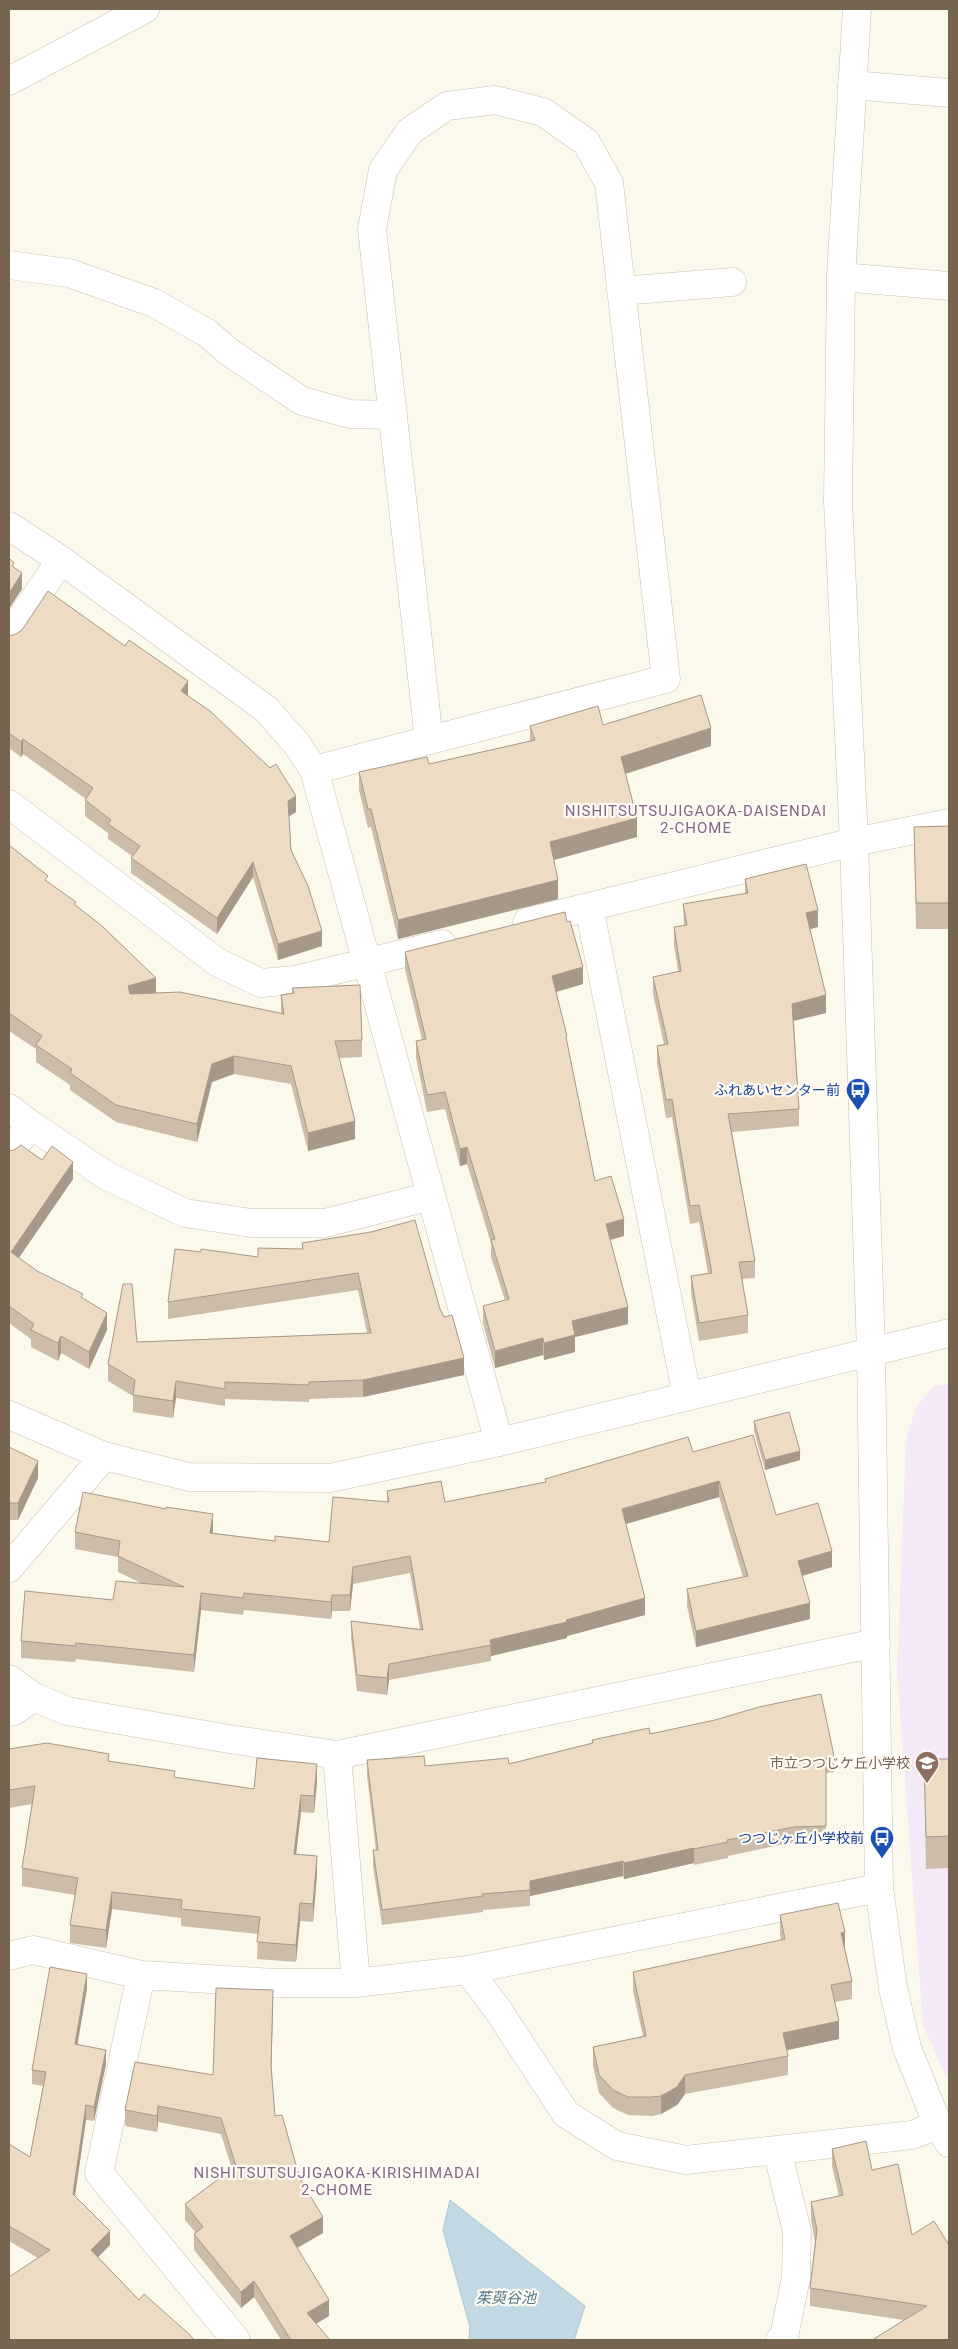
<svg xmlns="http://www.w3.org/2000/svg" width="958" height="2349" font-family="Roboto,'Noto Sans JP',sans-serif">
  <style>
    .education { fill: #f5e9f8 }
    .water { fill: #c2d9e4; stroke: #a9c6d5 }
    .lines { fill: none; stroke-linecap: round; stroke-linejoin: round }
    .minor-casing { stroke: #cbc0b0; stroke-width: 29 }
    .tertiary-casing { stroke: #cbc0b0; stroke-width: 29 }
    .minor { stroke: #fff; stroke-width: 28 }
    .tertiary { stroke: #fff; stroke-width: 28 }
    .wall { fill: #ccbca9 }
    .shaded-wall { fill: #a69989 }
    .building { fill: #eddbc4; stroke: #a69989 }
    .labels { text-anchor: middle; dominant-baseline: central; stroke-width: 4.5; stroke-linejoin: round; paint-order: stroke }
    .transit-label { font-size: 14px; fill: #164399; stroke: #fefbf3; text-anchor: end }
    .education-label { font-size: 14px; fill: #785e54; stroke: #fefbf3; text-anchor: end }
    .neighbourhood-label { font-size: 15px; letter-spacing: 1px; fill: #84658a; stroke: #fefbf3 }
    .water-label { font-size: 15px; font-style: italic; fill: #4f788d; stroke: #fefbf3 }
  </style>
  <rect width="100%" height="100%" fill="#fbf8ec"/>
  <path class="education" d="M949,1384V2083L923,2025L897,1672L906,1441L916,1407L934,1386Z"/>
  <path class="water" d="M450,2200L585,2306L574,2340H469L470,2327L443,2230Z"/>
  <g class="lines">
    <defs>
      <path id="minor" d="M852,85L949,93
        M9,265L69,273L154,303L207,333L229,352L302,401L350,414L393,415
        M841,277L949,286
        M621,291L732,282
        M9,526L61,560L266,709L296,743L314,770L499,1442
        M9,636L61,560
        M314,770L666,679L609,183L586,142L543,112L495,100L447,106L410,131L383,170L372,229L429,740
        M9,804L217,962L261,983L295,980L442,944
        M589,907L687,1396
        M527,922L854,842L949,823
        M9,1108L31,1125L107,1176L185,1213L251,1223H325L431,1196
        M9,1153L31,1125
        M9,1568L104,1456
        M9,1679L34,1697L67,1711L229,1739L337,1755L876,1643
        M9,1712L14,1711L34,1697
        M337,1755L356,1983
        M9,1956L33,1950L141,1975L276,1983H356L468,1970L879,1888
        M468,1970L498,2010L566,2114L617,2146L686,2160L777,2150L797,2231L796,2278L784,2336L780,2340
        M141,1975L99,2173L236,2340
        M777,2150L912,2135L938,2125"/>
      <path id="tertiary" d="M857,9L841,277L838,501L854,842L871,1351L879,1888L893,1988L907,2048L938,2125L949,2143
        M9,81L145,9
        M9,1415L104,1456L189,1477L330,1478L499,1442L949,1333"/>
    </defs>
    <use href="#minor" class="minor-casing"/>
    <use href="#tertiary" class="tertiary-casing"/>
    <use href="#minor" class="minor"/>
    <use href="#tertiary" class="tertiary"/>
  </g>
  <path class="wall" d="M9,636L188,696L296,812L289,816L291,850L322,946L278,960L253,877L217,934L131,873V858L132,856L108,839V833L85,816V800L86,799L23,754L21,757L9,748Z
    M603,725L711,746L626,774L637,837L554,860L558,899L398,939L371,827L368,828L359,790V772L429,764L530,741V726Z
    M949,826V929H916L914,827Z
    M9,845L48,882L76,905L156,993L281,1014V995L292,993V988L362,1040V1057L339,1058L355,1139L308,1151L291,1084L234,1074L212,1082L197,1142L116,1122L70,1090V1085L36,1062V1049L9,1031Z
    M745,879L818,927L810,929L826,1013L794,1021L799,1109V1126L732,1132L755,1261V1278L742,1279L748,1315V1333L699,1341L691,1293V1276L708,1273L699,1222L690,1224L672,1117L666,1118L657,1063V1046L664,1044L653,994V977L678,971L674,945V927L684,926L683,904L745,894Z
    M567,922L583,984L556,992L595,1181L624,1236L610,1240L628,1324L575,1337V1352L544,1360L543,1355L495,1368L483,1323V1306L505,1300L491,1257V1243L467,1164L460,1166L445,1109L427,1112L416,1058V1041L422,1040L405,969V952Z
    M9,1151L42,1160L73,1179L19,1258L37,1271L83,1298L107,1330L89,1369L61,1353L58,1361L31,1347V1339L9,1323Z
    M302,1243L440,1309L464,1375L363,1397L309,1399V1402L225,1399V1406L176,1398L173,1418L133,1412V1396L108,1381V1364L137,1342L367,1333L358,1290L168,1319V1302L201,1252L258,1257L302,1249Z
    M754,1421L800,1460L765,1470L754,1431Z
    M9,1447L38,1478L18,1520H9Z
    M693,1452L776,1515L832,1567L802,1576L810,1619L696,1647L687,1606V1589L743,1577L719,1497L626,1524L645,1615L567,1636V1638L491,1656V1661L389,1680L387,1695L357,1691L351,1638V1621L420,1629L410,1573L353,1584L350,1611H332L331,1619L244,1610L243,1615L201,1610L194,1672L76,1659L75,1662L21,1658V1641L113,1600L141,1583L118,1572V1557L75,1549V1532L213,1530L212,1533L275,1541L329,1542L387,1502V1491L445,1502L545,1482V1479Z
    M650,1734L834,1756V1772L826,1773V1842H794L728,1856V1858L694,1865V1863L624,1879L623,1876L530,1896V1906L483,1910V1912L382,1925L373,1866V1850H376L367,1776V1760L425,1766L509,1764L592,1743V1740Z
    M9,1749L109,1761L175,1778L254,1789L317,1782L314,1813L301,1812L296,1854L317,1874L313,1922L300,1921L296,1962L257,1959L258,1934L181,1926V1918L112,1909L106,1948L70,1943V1925L75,1895L22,1886V1868L32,1804L9,1808Z
    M924,1759H949V1868L926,1869Z
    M780,1915L845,1949L852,1981V1999L835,2002L839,2039L787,2050L788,2056V2075L685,2094L677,2105L661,2114L652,2116L628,2115L613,2108L599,2093L593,2066V2047L643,2036L633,1991V1972L781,1940L780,1934Z
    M87,1988L77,2045L106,2064L94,2121L86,2120L75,2196L110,2245L98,2257L139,2300L189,2334L38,2258L9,2241V2144L30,2157L43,2086L32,2084V2070Z
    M273,2006L271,2069L275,2116L300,2179L323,2233L297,2248L329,2316L316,2324L330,2340H281L254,2297L241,2308L194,2250V2234L196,2233L185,2220V2204L232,2169L221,2134L158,2122L157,2132L125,2126V2110L213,2075Z
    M832,2149L872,2170L912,2235L949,2340L904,2320L810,2306V2288L815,2242L811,2220V2202L839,2196L832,2166Z"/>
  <path class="shaded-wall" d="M22,573V589L9,609V593Z
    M188,681V696L181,691Z
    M711,728V746L621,775V757Z
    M23,739V754L21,757V742Z
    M296,796V812L288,817V801Z
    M637,818V837L550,861V842Z
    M253,862V877L217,934V918Z
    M558,880V899L398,939V920Z
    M818,910V927L806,930V913Z
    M322,931V946L278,960V944Z
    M583,967V984L552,993V976Z
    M156,978V996L128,1004V986Z
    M826,995V1013L792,1021V1004Z
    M234,1056V1074L212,1082L197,1142V1124L212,1064Z
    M355,1121V1139L308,1151V1133Z
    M467,1147V1164L460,1166V1149Z
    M73,1162V1179L11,1269V1252Z
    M624,1219V1236L606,1241V1224Z
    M628,1307V1324L575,1337V1352L544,1360V1343L572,1321Z
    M107,1313V1330L89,1369V1352Z
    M61,1336V1353L58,1361V1343Z
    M543,1338V1355L495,1368V1351Z
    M464,1358V1375L363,1397V1380Z
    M176,1381V1398L173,1418V1401Z
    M800,1451V1460L765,1470V1460Z
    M38,1461V1478L18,1520V1503Z
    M719,1481V1497L622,1525V1509Z
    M213,1514V1530L210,1550V1533Z
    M832,1551V1567L798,1577V1561Z
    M353,1567V1584L350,1611V1595Z
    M201,1593V1610L194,1672V1655Z
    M332,1595V1611L331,1619V1602Z
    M645,1598V1615L567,1636V1638L491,1656L490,1640Z
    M810,1603V1619L696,1647V1631Z
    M389,1664V1680L387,1695V1678Z
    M317,1764V1782L314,1813V1796Z
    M301,1795V1812L294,1872V1854Z
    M694,1848V1863L624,1879V1863Z
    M317,1856V1874L313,1922V1904Z
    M623,1861V1876L530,1896V1881Z
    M112,1892V1909L106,1948V1930Z
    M300,1903V1921L296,1962V1945Z
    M845,1932V1951L841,1933Z
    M87,1974V1988L75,2059V2044Z
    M273,1990V2006L271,2081V2065Z
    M839,2021V2039L783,2051V2033Z
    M106,2050V2064L94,2121V2107Z
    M685,2075V2094L677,2105L661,2114V2096Z
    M86,2105V2120L73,2208V2194Z
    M158,2106V2122L157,2132V2116Z
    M323,2217V2233L290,2252V2236Z
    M110,2231V2245L91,2264V2250Z
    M254,2281V2297L241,2308V2292Z
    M329,2300V2316L307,2329V2313Z"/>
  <path class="building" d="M9,558L14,563L12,566L22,573L9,593Z
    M48,591L125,646L129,640L188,681L181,691L210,711L270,768L276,764L296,796L288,801L291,850L308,886L322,931L278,944L253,862L217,918L131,858L140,846L108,824L111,820L85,800L93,788L23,739L21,742L9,733V636L16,634L22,630Z
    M701,695L711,728L621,757L637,818L550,842L558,880L398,920L371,809H368L359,772L427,757L429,764L535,740L530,726L598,706L603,725Z
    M949,826V903H916L914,827Z
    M9,845L48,876L45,880L76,902L74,904L102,926L156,978L128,986L130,994L180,992L284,1014L281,995L294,993L292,988L360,985L362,1040L335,1041L355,1121L308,1133L291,1066L234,1056L212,1064L197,1124L116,1105L70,1073L72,1069L36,1045L42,1036L9,1013Z
    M806,864L818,910L806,913L826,995L792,1004L799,1109L728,1114L755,1261L739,1262L748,1315L699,1323L691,1276L712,1273L699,1205L690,1206L672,1099L666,1100L657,1046L668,1044L653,977L681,971L674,927L687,925L683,904L748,893L745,879Z
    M565,912L567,922L570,921L583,967L552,976L567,1036L566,1037L595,1181L611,1176L624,1219L606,1224L628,1307L572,1321L575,1335L544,1343L543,1338L495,1351L483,1306L509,1299L491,1240L495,1239L467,1147L460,1149L445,1092L427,1095L416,1041L426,1039L405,952Z
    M21,1145L42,1160L52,1146L73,1162L11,1252L37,1271L83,1294L81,1297L107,1313L89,1352L61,1336L58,1343L31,1330L34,1324L9,1306V1151L14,1150Z
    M415,1220L440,1309L444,1317L452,1315L464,1358L363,1380L309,1382V1385L225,1382V1389L176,1381L173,1401L133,1395L135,1380L108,1364L123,1284H132L137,1342L371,1333L358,1273L168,1302L175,1249L201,1252V1249L258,1257V1248L303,1249L302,1243L371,1232Z
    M789,1412L800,1451L765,1460L754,1421Z
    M753,1435L776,1515L818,1503L832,1551L798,1561L810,1603L696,1631L687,1589L748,1576L719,1481L622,1509L645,1598L566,1620L567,1622L490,1640L491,1645L389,1664L387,1678L357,1675L351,1621L423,1630L410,1556L353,1567L350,1595H332L331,1602L244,1593L243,1598L201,1593L194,1655L76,1643L75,1646L21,1641L25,1591L113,1600L116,1581L184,1587L118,1556L120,1541L75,1532L83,1492L166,1509V1507L213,1514L210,1533L275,1541V1536L329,1542L333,1497L389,1502L387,1491L441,1481L445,1502L546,1482L545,1479L688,1437L693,1452Z
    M9,1447L38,1461L18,1503H9Z
    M821,1694L834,1756L826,1758V1826L794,1827L727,1840L728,1842L694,1849V1848L624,1863L623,1861L530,1881V1890L482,1894L483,1896L382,1910L373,1850H378L367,1760L424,1756L425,1766L508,1758L509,1764L593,1743L592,1740L649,1728L650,1734L715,1720L759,1707Z
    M47,1743L109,1754L108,1761L175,1771L174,1777L254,1789L257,1758L317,1764L314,1796L301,1795L294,1854L317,1856L313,1904L300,1903L296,1945L257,1942L260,1917L181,1909L182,1900L112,1892L106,1930L70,1925L78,1878L22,1868L35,1786L9,1790V1749Z
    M924,1759H949V1836L926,1837Z
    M838,1903L845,1932L841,1933L852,1981L831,1985L839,2021L783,2033L788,2056L685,2075L677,2087L661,2096L652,2097H628L613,2090L599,2075L593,2047L646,2036L633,1972L785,1939L780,1915Z
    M50,1967L87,1974L75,2044L106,2050L94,2107L86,2105L73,2194L110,2231L91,2250L139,2300L144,2294L189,2334L194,2340H9V2277L50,2250L9,2226V2144L30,2157L46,2072L32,2070Z
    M216,1988L273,1990L271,2065L275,2116L282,2115L300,2179L323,2217L290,2236L329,2300L307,2313L330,2340H291L254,2281L241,2292L194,2234L203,2227L185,2204L236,2166L221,2118L158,2106L157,2116L125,2110L135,2062L213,2075Z
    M866,2141L872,2170L898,2164L912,2235L934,2221L949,2245V2340H872L927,2306L810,2288L817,2230L811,2202L843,2195L832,2149Z"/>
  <defs>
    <symbol id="bus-pin" viewBox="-11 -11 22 30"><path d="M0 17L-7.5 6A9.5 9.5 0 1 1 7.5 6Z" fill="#1a4fb4" stroke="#fefbf3"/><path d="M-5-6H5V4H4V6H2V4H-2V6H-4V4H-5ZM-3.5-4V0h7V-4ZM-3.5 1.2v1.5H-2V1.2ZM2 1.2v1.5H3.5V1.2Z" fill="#fff"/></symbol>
    <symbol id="school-pin" viewBox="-11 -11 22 30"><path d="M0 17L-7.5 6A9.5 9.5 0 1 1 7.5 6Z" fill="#8d6e63" stroke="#fefbf3"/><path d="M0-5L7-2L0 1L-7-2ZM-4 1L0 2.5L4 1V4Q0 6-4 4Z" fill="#fff"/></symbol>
  </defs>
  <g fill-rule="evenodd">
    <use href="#bus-pin" x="844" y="1076" width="28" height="38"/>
    <use href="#school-pin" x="913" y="1749" width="28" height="38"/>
    <use href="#bus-pin" x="868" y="1824" width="28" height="38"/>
  </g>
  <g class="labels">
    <g class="transit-label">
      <text x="840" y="1090">ふれあいセンター前</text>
      <text x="864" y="1838">つつじヶ丘小学校前</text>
    </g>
    <g class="education-label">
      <text x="910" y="1763">市立つつじケ丘小学校</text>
    </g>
    <g class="neighbourhood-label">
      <text x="696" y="811">NISHITSUTSUJIGAOKA-DAISENDAI<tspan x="696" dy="17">2-CHOME</tspan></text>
      <text x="337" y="2173">NISHITSUTSUJIGAOKA-KIRISHIMADAI<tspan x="337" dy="17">2-CHOME</tspan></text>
    </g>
    <g class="water-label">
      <text x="506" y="2298">茱萸谷池</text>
    </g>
  </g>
  <rect width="958" height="2349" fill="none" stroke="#756450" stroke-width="20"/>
</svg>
